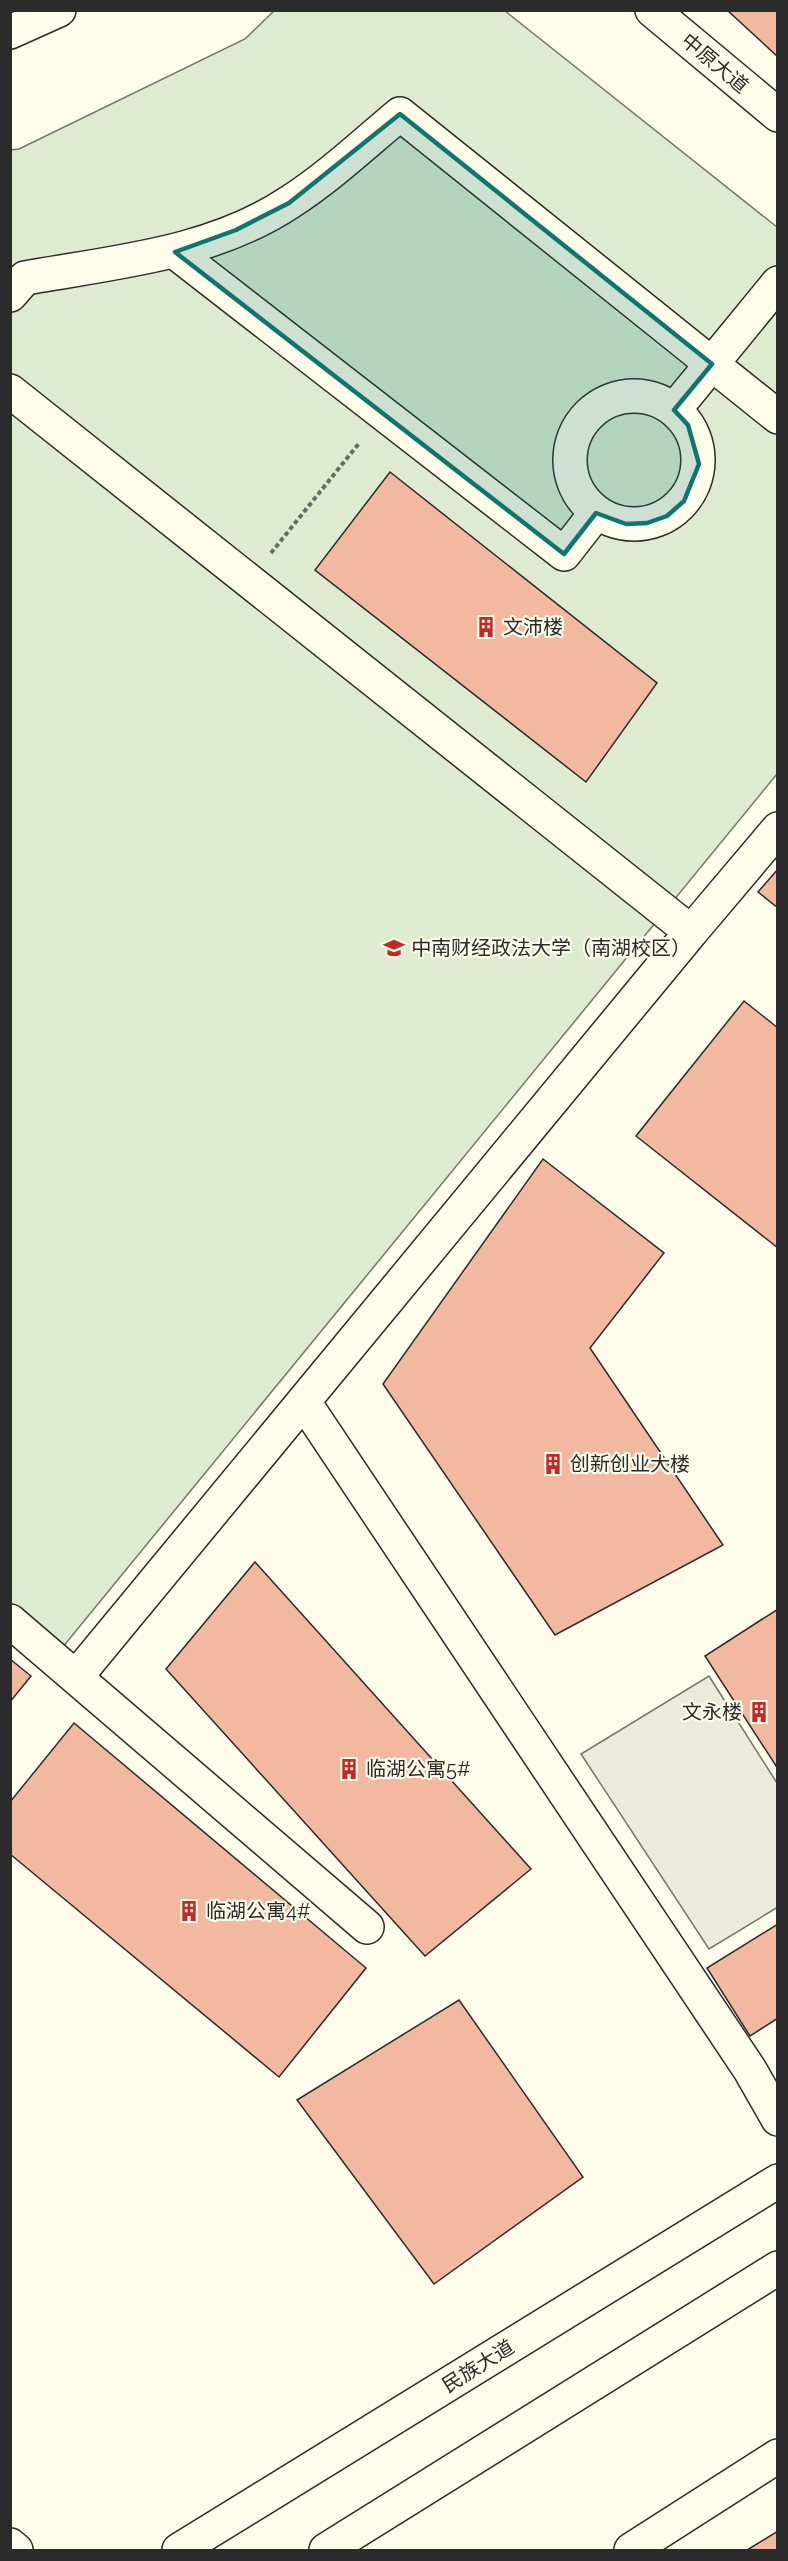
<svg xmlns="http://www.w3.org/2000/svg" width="788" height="2561" font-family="Raleway,'Noto Sans SC',sans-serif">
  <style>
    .green { fill: #deebd1; stroke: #74746e; stroke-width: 1.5 }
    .parking { fill: #eceadb; stroke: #74746e; stroke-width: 1.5 }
    .building { fill: #f2b8a0; stroke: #2b2b2b; stroke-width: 1.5 }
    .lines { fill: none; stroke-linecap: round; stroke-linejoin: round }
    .minor-casing { stroke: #2b2b2b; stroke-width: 36 }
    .major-casing { stroke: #2b2b2b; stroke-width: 36 }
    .path { stroke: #6a6964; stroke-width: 4; stroke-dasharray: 4.5 3; stroke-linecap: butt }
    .minor { stroke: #fdfbea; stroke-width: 33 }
    .major { stroke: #fdfbea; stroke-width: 33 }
    .marked { fill: #0f766e; fill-opacity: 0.2; stroke: #0f766e; stroke-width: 4.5; stroke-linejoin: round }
    .labels { text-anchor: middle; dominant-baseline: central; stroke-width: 4.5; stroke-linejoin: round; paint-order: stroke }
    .street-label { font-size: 20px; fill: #2b2b2b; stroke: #fdfbea }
    .poi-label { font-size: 20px; fill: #2b2b2b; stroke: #fdfbea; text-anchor: start }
  </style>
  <rect width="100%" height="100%" fill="#fdfbea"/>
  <path class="green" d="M274,11H505L777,227V774L53,1659L11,1624V150L19,149L245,39Z"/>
  <path class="parking" d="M709,1676L777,1783L778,1907L709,1949L581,1754Z"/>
  <path class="building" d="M727,10H778V57Z
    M390,472L657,683L586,782L315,570Z
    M778,869V908L758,892Z
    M744,1001L778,1028V1248L636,1136Z
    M543,1159L664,1253L590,1348L723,1545L555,1635L383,1384Z
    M255,1562L531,1869L425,1956L166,1669Z
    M778,1609V1769L705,1656Z
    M10,1659L31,1676L10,1702Z
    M74,1723L366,1968L279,2077L10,1854V1802Z
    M778,1924V2018L750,2036L707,1968Z
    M459,2000L583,2177L434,2284L297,2100Z
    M778,2531V2550H747Z"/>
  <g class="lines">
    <defs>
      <path id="minor" d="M10,32L59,10
        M175,252L564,554L596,513
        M10,295L25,278C115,262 212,254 290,202C329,177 364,144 400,114L778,417
        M10,391L691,932L778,829
        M570 460a64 64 0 1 1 128 0a64 64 0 1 1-128 0Z
        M674,410L778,283
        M304,1402L750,2070L778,2119
        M10,1621L367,1927
        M76,1677L691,932
        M10,2545L16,2550
        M631,2550L778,2456"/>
      <path id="major" d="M652,10L778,115
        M179,2550L778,2181
        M326,2550L778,2268"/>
    </defs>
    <use href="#minor" class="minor-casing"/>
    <use href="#major" class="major-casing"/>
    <path class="path" d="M271,553L360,442"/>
    <use href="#minor" class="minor"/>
    <use href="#major" class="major"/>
  </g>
  <path class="marked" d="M400,114L712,364L674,410L688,425L699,464L684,501L667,516L647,523L626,524L596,513L564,554L175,252L236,230L289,203Z"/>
  <defs>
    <symbol id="building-bare" viewBox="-9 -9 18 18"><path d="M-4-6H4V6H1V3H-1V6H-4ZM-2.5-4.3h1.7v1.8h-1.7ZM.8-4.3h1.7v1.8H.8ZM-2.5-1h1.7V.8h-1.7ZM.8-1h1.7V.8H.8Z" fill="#c62828" stroke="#fdfbea" stroke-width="2.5" paint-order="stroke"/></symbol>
    <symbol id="university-bare" viewBox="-9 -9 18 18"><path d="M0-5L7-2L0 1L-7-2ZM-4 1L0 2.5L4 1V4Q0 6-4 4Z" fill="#c62828" stroke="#fdfbea" stroke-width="2.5" paint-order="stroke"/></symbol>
  </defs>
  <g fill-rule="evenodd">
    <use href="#building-bare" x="471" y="612" width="30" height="30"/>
    <use href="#university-bare" x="379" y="933" width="30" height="30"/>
    <use href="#building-bare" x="538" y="1449" width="30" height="30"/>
    <use href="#building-bare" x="744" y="1697" width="30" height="30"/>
    <use href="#building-bare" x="334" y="1754" width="30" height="30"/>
    <use href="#building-bare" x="174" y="1896" width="30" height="30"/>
  </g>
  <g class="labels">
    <g class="street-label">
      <text transform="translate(715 63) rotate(40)">中原大道</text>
      <text transform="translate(478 2366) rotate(-32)">民族大道</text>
    </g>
    <g class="poi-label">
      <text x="503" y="627">文沛楼</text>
      <text x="411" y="948">中南财经政法大学（南湖校区）</text>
      <text x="570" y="1464">创新创业大楼</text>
      <text x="742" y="1712" text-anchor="end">文永楼</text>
      <text x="366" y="1769">临湖公寓5#</text>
      <text x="206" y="1911">临湖公寓4#</text>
    </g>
  </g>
  <rect width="788" height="2561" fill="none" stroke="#2b2b2b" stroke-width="24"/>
</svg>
